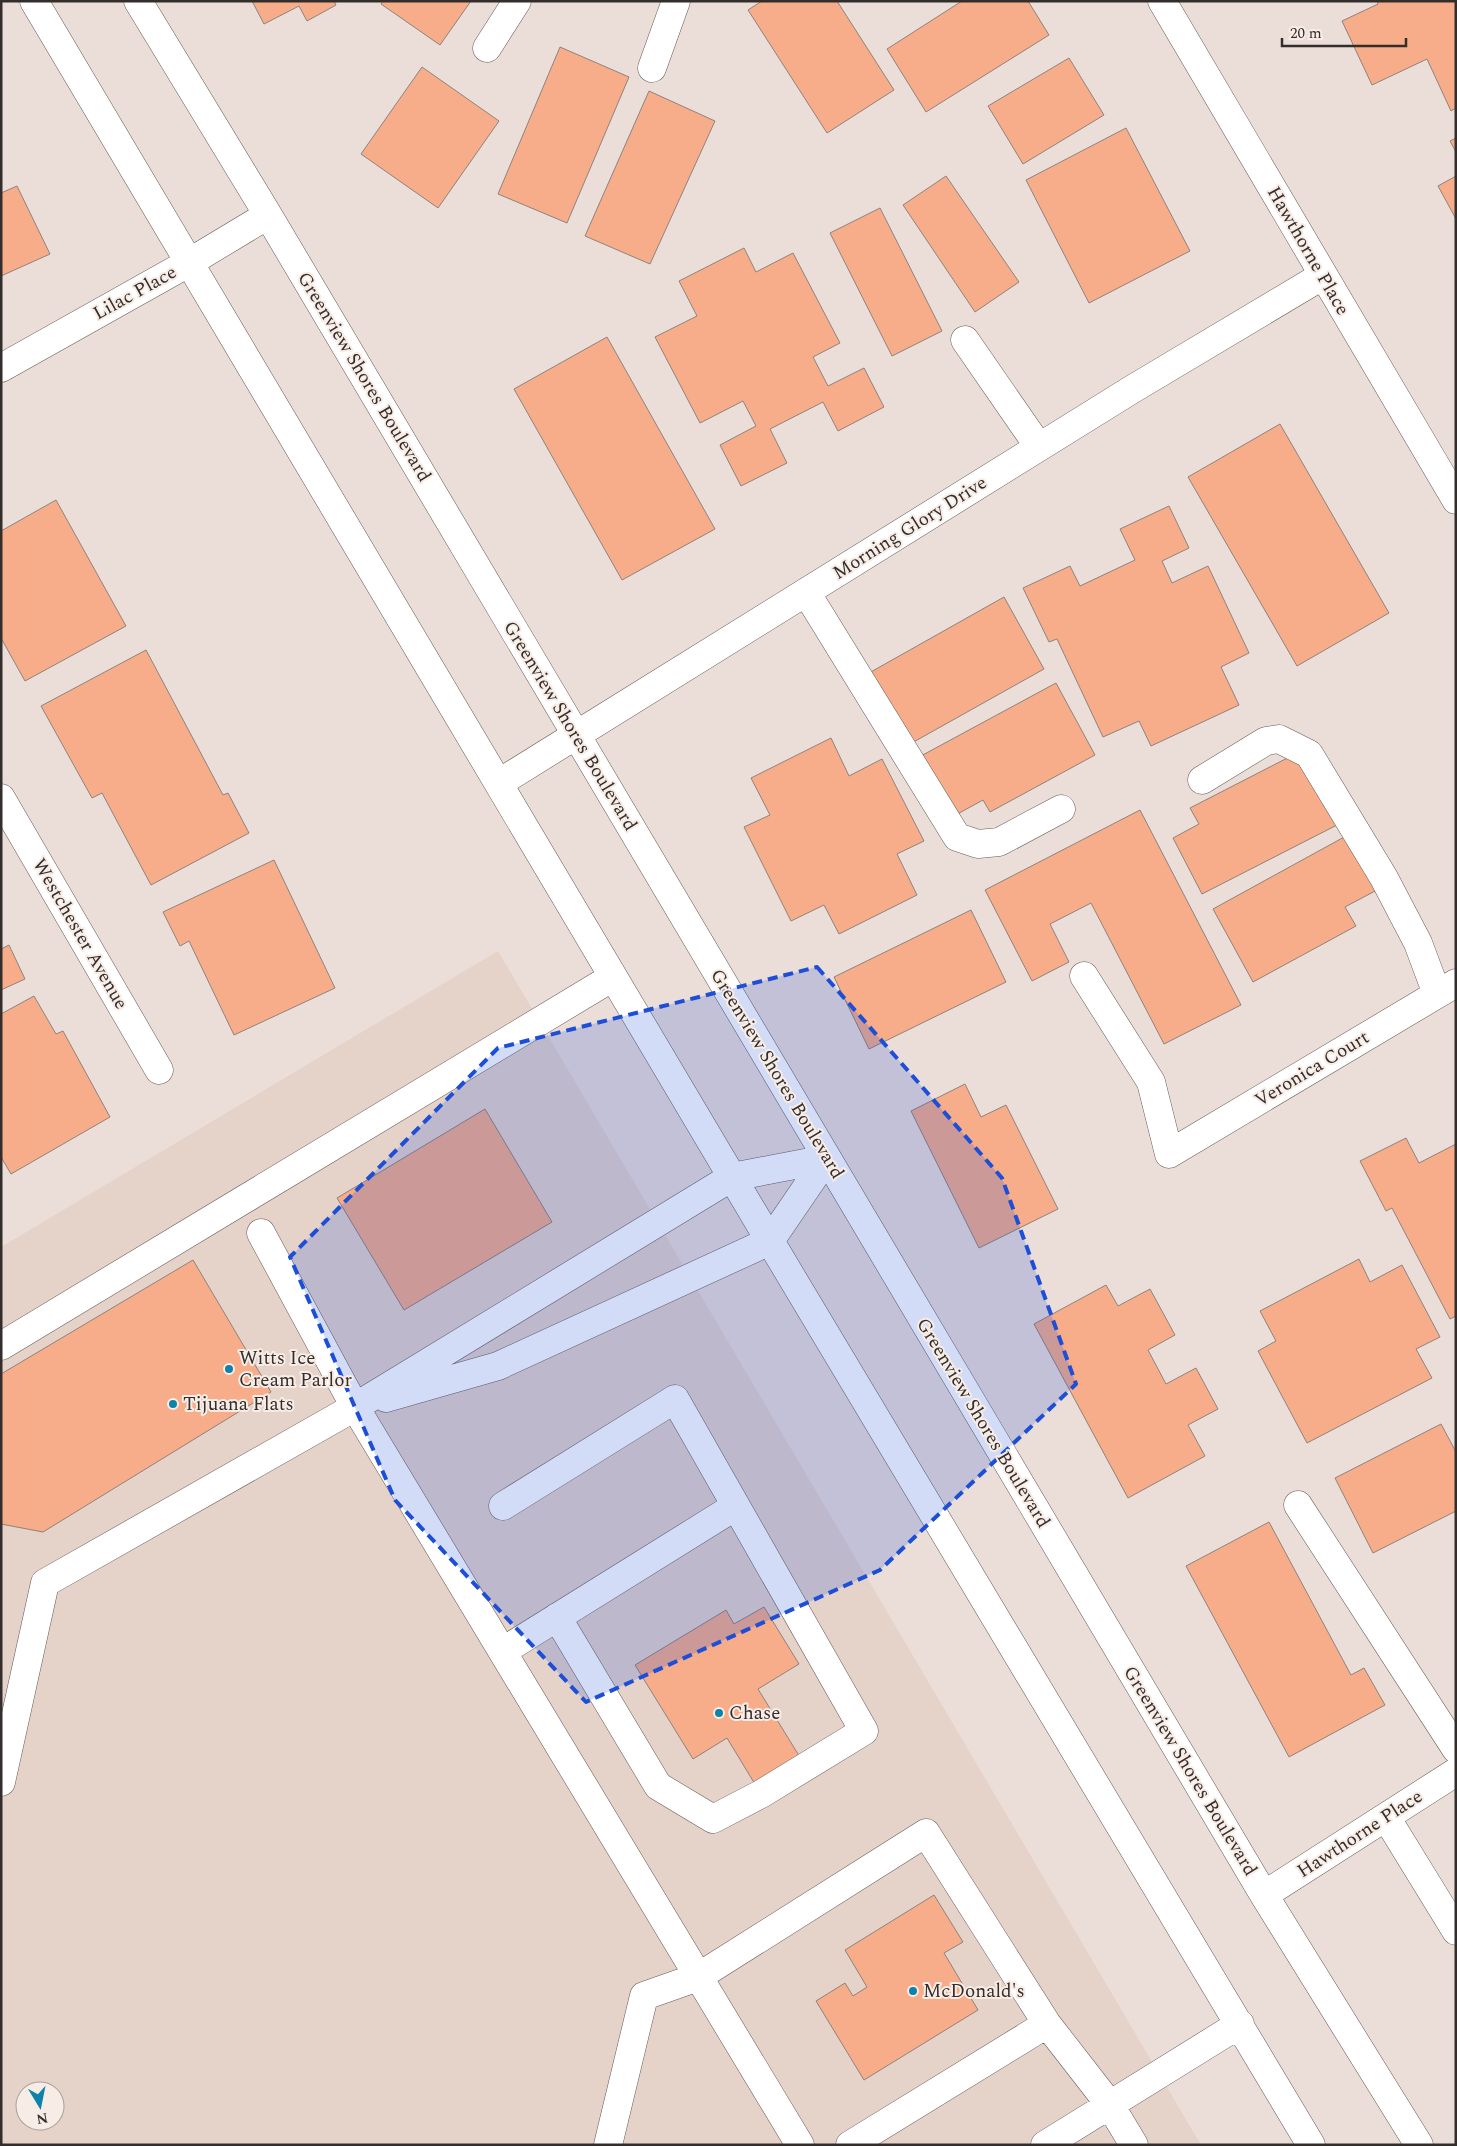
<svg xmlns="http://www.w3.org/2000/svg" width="1457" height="2146" font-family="Spectral,serif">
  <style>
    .built { fill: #e5d2c8; fill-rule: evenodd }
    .building { fill: #f7ad89; stroke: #8e827d }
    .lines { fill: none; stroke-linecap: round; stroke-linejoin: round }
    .minor-casing { stroke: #665b57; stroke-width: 29 }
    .minor { stroke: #fff; stroke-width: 28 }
    .marked { fill: #1d4ed8; fill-opacity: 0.2; stroke: #1d4ed8; stroke-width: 4; stroke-dasharray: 10 6; stroke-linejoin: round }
    .poi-dot { fill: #0d83a9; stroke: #f8ece6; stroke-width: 2 }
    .labels { text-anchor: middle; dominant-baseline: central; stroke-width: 4; stroke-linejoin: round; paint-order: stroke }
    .street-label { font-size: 19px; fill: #332e2b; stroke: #f8ece6 }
    .poi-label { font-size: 19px; fill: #332e2b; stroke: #f8ece6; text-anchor: start }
  </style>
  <rect width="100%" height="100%" fill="#ebded8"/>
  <path class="built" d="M498,951L1201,2145H1V1247ZM25,2091H55V2121H25Z"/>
  <path class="building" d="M252,1H334L336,5L307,21L299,6L264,24Z
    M383,1H471L440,45L381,4Z
    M762,1H837L894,90L827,133L748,10Z
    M962,1H1028L1049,35L926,112L887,49Z
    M1377,1H1456V108L1451,111L1427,59L1372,85L1342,21L1378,4Z
    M560,47L629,77L567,223L498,194Z
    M1069,58L1104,115L1023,164L988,106Z
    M422,67L499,121L438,208L361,154Z
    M649,91L715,121L650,264L585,236Z
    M1126,128L1190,251L1089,303L1026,180Z
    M1456,138V152L1450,141Z
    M946,176L1019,282L975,312L903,205Z
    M1456,176V219L1438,186Z
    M17,186L50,254L1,276V193Z
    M880,208L942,331L892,356L830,233Z
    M744,248L756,272L793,253L840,343L813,357L828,386L864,368L884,407L838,431L823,402L770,429L787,463L741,486L720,445L756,426L743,401L700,423L655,337L697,316L679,281Z
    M607,337L715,529L622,580L514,389Z
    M1280,424L1389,613L1297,666L1188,477Z
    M56,500L126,626L25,681L1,638V531Z
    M1169,506L1189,548L1162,561L1172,583L1208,566L1249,653L1221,667L1239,705L1151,746L1139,721L1103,737L1057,639L1049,642L1023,588L1070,566L1080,586L1135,560L1120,529Z
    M1004,597L1044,669L910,744L869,673Z
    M146,650L223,795L228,793L249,833L151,885L102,793L92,798L41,706Z
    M1056,683L1095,755L990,812L983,800L952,817L919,757Z
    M831,738L849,776L882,759L924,841L897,854L917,895L839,934L824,905L791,921L744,827L770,815L751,778Z
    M1299,752L1337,825L1202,894L1173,838L1199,824L1190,808Z
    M1140,810L1241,1005L1164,1044L1091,903L1050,924L1069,962L1032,981L985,890Z
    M1346,836L1377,890L1345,907L1356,926L1253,982L1213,909Z
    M274,860L335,988L234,1035L189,941L180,946L163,912Z
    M971,910L1006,982L869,1049L834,977Z
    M9,945L25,979L1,990V949Z
    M34,996L56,1034L63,1031L110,1117L11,1174L1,1157V1014Z
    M965,1084L981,1117L1006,1105L1058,1209L979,1248L911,1111Z
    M485,1109L552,1222L404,1310L337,1198Z
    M1406,1138L1419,1163L1456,1144V1316L1450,1319L1392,1208L1386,1211L1360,1161Z
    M1359,1259L1370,1282L1402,1265L1440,1337L1416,1349L1432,1378L1307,1443L1258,1351L1276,1341L1260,1311Z
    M193,1260L271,1392L43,1532L1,1524V1374Z
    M1106,1285L1118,1306L1150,1289L1175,1335L1148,1350L1166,1384L1196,1368L1218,1409L1188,1425L1205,1456L1128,1498L1034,1324Z
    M1441,1424L1456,1452V1511L1373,1553L1335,1478Z
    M1269,1522L1351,1675L1364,1668L1385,1705L1289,1757L1186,1566Z
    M764,1607L799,1664L758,1689L806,1767L761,1794L727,1738L693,1759L635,1665L726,1610L734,1624Z
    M934,1895L963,1942L944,1953L978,2010L864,2080L816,2001L845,1983L853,1996L867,1987L845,1950Z"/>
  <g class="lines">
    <defs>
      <path id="minor" d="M34,1L770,1241L1311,2145
        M138,1L268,215L1264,1895L1419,2145
        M1162,1L1456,500
        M487,48L517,1
        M652,68L676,1
        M965,340L1039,447
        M1,368L190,262L268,215
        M806,592L957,837L978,844L999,842L1061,809
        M1202,780L1266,741L1279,739L1309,754L1384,878L1418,943L1437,994
        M499,783L1131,390L1322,276
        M1,798L159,1070
        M1084,976L1151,1082L1169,1154L1456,983
        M261,1233L355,1407L800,2145
        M1,1346L613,977
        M386,1398L498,1366L770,1241L826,1159
        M1298,1505L1456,1749
        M503,1506L675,1399L864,1731L761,1794L713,1819L658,1786L557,1617
        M503,1651L736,1506
        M1,1782L45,1583L355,1407L732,1177L826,1159
        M1386,1817L1456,1931
        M1264,1895L1456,1772
        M608,2145L644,1996L698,1977L926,1833L1047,2024L1110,2105L1134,2145
        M850,2145L1047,2024
        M1045,2145L1240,2024"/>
    </defs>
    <use href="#minor" class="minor-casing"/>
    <use href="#minor" class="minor"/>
  </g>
  <path class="marked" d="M817,967L1002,1178L1076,1384L880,1570L586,1702L395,1500L290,1257L498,1048Z"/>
  <g class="poi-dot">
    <circle cx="229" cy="1369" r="5"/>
    <circle cx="173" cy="1404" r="5"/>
    <circle cx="719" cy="1713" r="5"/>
    <circle cx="913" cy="1991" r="5"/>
  </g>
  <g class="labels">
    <g class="street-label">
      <text transform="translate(1308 251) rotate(60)">Hawthorne Place</text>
      <text transform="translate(135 293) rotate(-29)">Lilac Place</text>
      <text transform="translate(364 377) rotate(59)">Greenview Shores Boulevard</text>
      <text transform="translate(910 528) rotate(-32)">Morning Glory Drive</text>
      <text transform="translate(570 726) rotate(59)">Greenview Shores Boulevard</text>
      <text transform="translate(80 934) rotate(60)">Westchester Avenue</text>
      <text transform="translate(1312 1069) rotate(-31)">Veronica Court</text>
      <text transform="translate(777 1074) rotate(59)">Greenview Shores Boulevard</text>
      <text transform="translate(983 1423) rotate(59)">Greenview Shores Boulevard</text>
      <text transform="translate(1190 1771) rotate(59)">Greenview Shores Boulevard</text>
      <text transform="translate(1360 1834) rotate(-33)">Hawthorne Place</text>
    </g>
    <g class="poi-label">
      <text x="239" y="1358">Witts Ice<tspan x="239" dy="22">Cream Parlor</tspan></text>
      <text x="183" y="1404">Tijuana Flats</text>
      <text x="729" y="1713">Chase</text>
      <text x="923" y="1991">McDonald's</text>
    </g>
  </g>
  <rect width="1457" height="2146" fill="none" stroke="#332e2b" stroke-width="5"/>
  <g transform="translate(40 2106) rotate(170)"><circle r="24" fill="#f8ece6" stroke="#a9a09b"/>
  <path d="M0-4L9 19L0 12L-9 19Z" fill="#0d83a9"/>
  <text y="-8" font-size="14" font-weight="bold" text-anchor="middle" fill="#332e2b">N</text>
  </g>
  <path d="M1282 38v8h124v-8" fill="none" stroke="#332e2b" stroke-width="2.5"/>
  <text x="1290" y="38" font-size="15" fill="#332e2b" stroke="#f8ece6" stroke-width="4" paint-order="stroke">20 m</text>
</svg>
